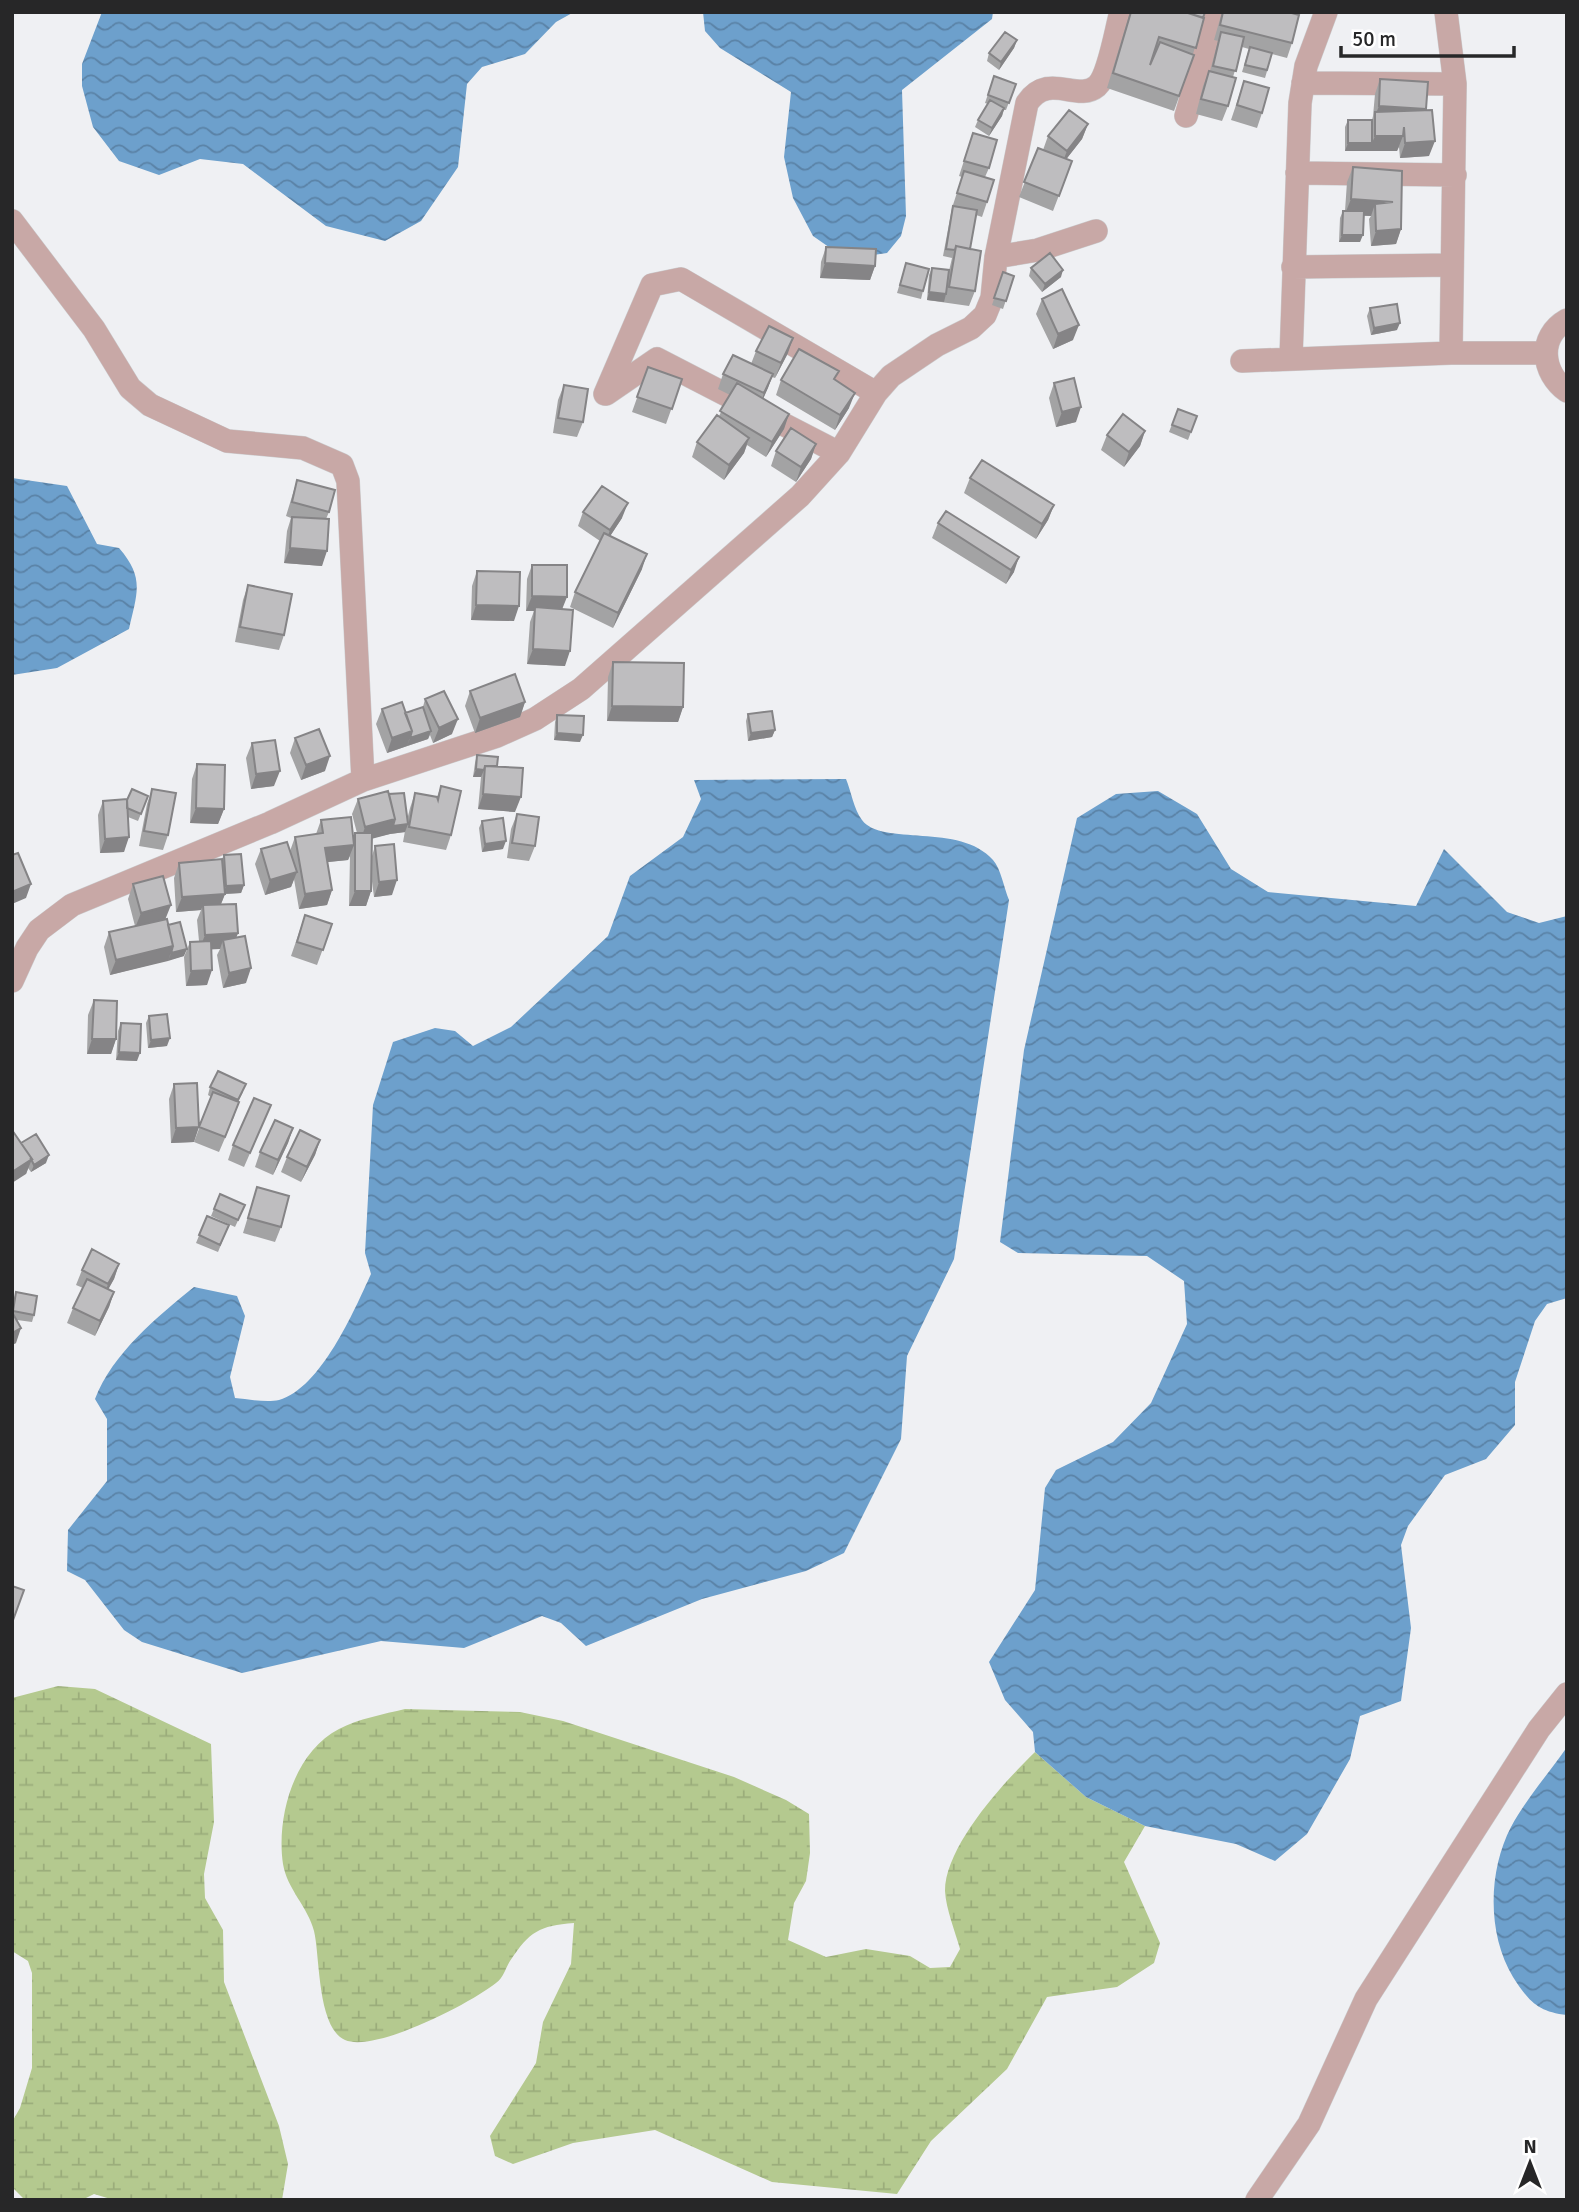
<svg xmlns="http://www.w3.org/2000/svg" width="1579" height="2212" font-family="Signika,sans-serif">
  <style>
    .wetland { fill: url(#wetland-marsh) }
    .water { fill: url(#water-waves) }
    .lines { fill: none; stroke-linecap: round; stroke-linejoin: round }
    .minor-casing { stroke: #cbccce; stroke-width: 24 }
    .minor { stroke: #c8a8a6; stroke-width: 23 }
    .wall { fill: #a3a3a4 }
    .shaded-wall { fill: #858486 }
    .building { fill: #bebdbf; stroke: #858486; stroke-width: 2 }
  </style>
  <defs>
    <pattern id="wetland-marsh" width="20" height="14" patternUnits="userSpaceOnUse" patternTransform="scale(1.75)"><rect width="20" height="14" fill="#b4c98f"/><path d="M1 5h8M5 5V1M11 12h8M15 12V8" fill="none" stroke="#9bad7b"/></pattern>
    <pattern id="water-waves" width="16" height="10" patternUnits="userSpaceOnUse" patternTransform="scale(1.75)"><rect width="16" height="10" fill="#6da0cc"/><path d="M0 5q4-4 8 0t8 0" fill="none" stroke="#5a82a6"/></pattern>
  </defs>
  <rect width="100%" height="100%" fill="#eff0f3"/>
  <path class="wetland" d="M58,1686L95,1689L211,1744L214,1822L204,1874L205,1898L223,1930L224,1982L279,2126L288,2164L282,2200H114L94,2194L82,2200H25L12,2187V2122L20,2108L32,2068V1973L28,1961L12,1951V1698Z
    M405,1709L520,1712L563,1721L734,1777L786,1800L809,1814L810,1853L806,1881L794,1903L788,1940L826,1957L866,1949L910,1956L930,1968L950,1967L960,1949C955,1931 946,1909 945,1891C945,1846 1004,1782 1035,1752L1086,1797L1145,1826L1124,1862L1160,1943L1154,1963L1117,1987L1047,1997L1007,2069L931,2141L897,2194L772,2182L655,2130L573,2143L513,2164L495,2156L490,2136L536,2063L543,2022L571,1964L574,1923C539,1926 530,1931 510,1961C505,1969 504,1977 496,1983C471,2003 375,2053 345,2040C317,2028 320,1955 314,1931C308,1907 287,1889 283,1864C276,1817 294,1752 339,1729C358,1719 384,1714 405,1709Z"/>
  <path class="water" d="M102,12H574L556,22L525,54L482,67L467,84L458,167L421,221L385,241L326,226L243,164L200,159L159,175L119,161L93,127L82,86V64Z
    M703,12H993L992,19L902,90L906,216L901,236L887,253L846,259L813,236L793,198L784,157L791,92L720,48L705,31Z
    M12,478L67,486L97,544L119,548C145,578 137,593 129,629L57,668L12,675Z
    M846,779C851,791 854,810 862,820C882,847 960,822 993,860C1001,869 1004,888 1009,900L954,1259L907,1356L901,1439L844,1553L806,1571L702,1599L586,1646L561,1623L542,1616L464,1648L381,1641L242,1673L142,1642L124,1630L85,1580L67,1571L68,1530L107,1481V1419L95,1399C112,1354 158,1316 194,1287L237,1296L245,1316L230,1377L235,1398C247,1399 266,1403 279,1400C321,1388 354,1311 371,1274L365,1253L373,1105L393,1042L435,1028L455,1031L473,1046L511,1027L608,936L630,876L683,837L701,799L694,780Z
    M1158,791L1197,814L1231,869L1268,892L1416,906L1444,849L1507,912L1539,923L1567,916V1298L1547,1304L1535,1321L1515,1382V1425L1486,1459L1445,1475L1408,1526L1401,1545L1411,1628L1401,1701L1360,1716L1350,1759L1307,1834L1275,1861L1236,1844L1145,1826L1086,1797L1035,1752L1033,1732L1005,1700L989,1662L1035,1590L1045,1488L1056,1470L1113,1442L1151,1403L1187,1324L1184,1281L1147,1256L1018,1253L1000,1242L1024,1050L1077,818L1116,794Z
    M1567,1747V2015C1537,2012 1528,2000 1513,1977C1487,1934 1488,1871 1511,1827C1526,1799 1549,1773 1567,1747Z"/>
  <g class="lines">
    <defs>
      <path id="minor" d="M1446,12L1455,84L1451,353H1545
        M1303,83L1455,84
        M1186,116L1216,12
        M1297,173L1455,175
        M12,221L94,329L130,388L150,405L227,441L303,448L342,465L348,481L363,780
        M996,257L1038,250L1096,231
        M1293,267L1452,265
        M1567,320C1537,337 1542,373 1567,391
        M1291,358L1300,103L1306,66L1326,12
        M1242,361L1451,353
        M605,394L652,285L681,279L876,393
        M606,394L657,359L839,453
        M12,981L27,948L39,930L72,905L270,823L363,780L497,736L535,719L581,689L800,496L839,453L876,393L891,376L937,345L971,328L985,315L992,298L996,257L1027,103C1049,71 1077,103 1097,86C1109,75 1116,29 1121,12
        M1257,2200L1309,2124L1366,1999L1539,1729L1567,1694"/>
    </defs>
    <use href="#minor" class="minor-casing"/>
    <use href="#minor" class="minor"/>
  </g>
  <path class="wall" d="M1130,12H1205L1193,54L1194,55L1174,111L1107,88Z
    M1222,12H1288L1292,43L1287,58L1272,54L1265,78L1242,72L1249,49L1242,47L1233,77L1228,106L1222,121L1196,114L1203,86L1209,71H1210L1218,41L1214,40Z
    M1017,40L1014,48L999,70L987,61L989,53Z
    M994,76L1016,84L1006,110H1004L1002,116L989,136L975,127L978,120L988,104L985,103Z
    M1380,79L1426,110L1429,156L1400,158L1399,147L1397,151H1345V127L1348,120H1372L1373,116L1375,94Z
    M1244,81L1262,113L1257,128L1231,120Z
    M1088,124L1082,139L1066,159L1072,161L1053,211L1019,197L1038,148L1043,150L1048,136Z
    M973,133L989,168L985,177L987,202L982,217L976,215L970,249L975,291L969,306L927,300L929,275L932,268L949,271L952,258L943,256L952,208L962,177L959,176Z
    M1353,167L1401,229L1396,244L1371,246L1369,219L1371,216H1364L1360,242H1339L1340,218L1343,211H1345L1347,182Z
    M826,247L875,266L870,280L820,278L821,262Z
    M906,263L923,291L921,299L897,293Z
    M1031,268L1061,277L1042,292L1029,276Z
    M1003,272L1014,276L1003,309L992,305Z
    M1042,299L1073,340L1053,349L1036,314Z
    M1370,308L1397,330L1371,335L1367,316Z
    M756,351L788,353L775,378L772,377L763,399L789,414L784,429L766,457L747,445L744,453L724,480L692,457L697,442L719,416L730,395L718,389L723,374L751,364Z
    M648,367L682,379L666,424L632,412Z
    M781,380H835L849,408L835,430L776,395Z
    M1054,383L1076,422L1056,427L1049,398Z
    M564,385L583,422L577,437L553,433L558,400Z
    M1178,409L1197,416L1188,440L1169,432Z
    M1145,431L1140,446L1124,467L1101,450L1107,435Z
    M816,444L811,459L796,482L771,466L776,451Z
    M970,478L1054,505L1048,520L1036,539L964,493Z
    M297,480L329,512L326,519L322,566L284,563L287,531L291,518L286,516Z
    M583,512L622,518L610,536L642,569L613,628L570,607L575,592L600,541L578,526Z
    M938,523L1014,572L1006,584L932,538Z
    M532,565L563,609L565,666L527,664L530,622L534,611H526L527,579Z
    M477,571L514,621L471,620L472,586Z
    M248,585L284,635L279,650L235,642L243,600Z
    M613,662L683,707L678,722L607,721L608,677Z
    M470,691L525,702L520,717L475,733L465,706Z
    M425,699L452,734L433,743L430,735L428,739L387,753L376,724L382,709L405,713L423,707Z
    M748,714L775,730L772,737L748,741L746,721Z
    M557,715L580,742L554,740L555,722Z
    M295,738L325,771L301,780L290,753Z
    M252,743L274,786L251,789L246,758Z
    M477,755L497,766L515,812L478,809L481,777H473L475,763Z
    M197,764L224,809L218,824L190,823L192,779Z
    M441,786L451,835L446,850L403,842L405,831V832L390,834L372,838V856L375,846L392,895L374,897L371,874V891L366,906H349L350,856L348,860L327,862L332,890L327,905L299,909L294,879L291,887L265,895L255,864L261,849L290,851L295,837L316,834L321,820L353,839L355,833H357L352,814L358,799L407,820L410,808L415,793L437,797Z
    M152,789L168,835L163,850L139,846L147,804Z
    M148,796L138,821L128,817L124,852L100,853L98,815L103,801L127,799Z
    M517,814L535,846L529,861L507,858L511,829Z
    M482,821L503,849L482,852L479,828Z
    M224,855L244,885L241,893L225,894L221,904L238,933L236,938L246,983L223,988L217,955L220,949H211L207,985L186,986L184,957L190,942L199,941L197,920L201,910L176,912L174,878L179,863L222,859Z
    M133,884L166,919L184,956L110,975L104,947L109,932L135,926L128,899Z
    M305,915L332,924L317,965L291,956Z
    M94,1000L116,1039L111,1054H87L88,1015Z
    M149,1016L167,1046L148,1048L146,1023Z
    M121,1023L137,1061L116,1060L118,1031Z
    M174,1084L194,1142L171,1143L169,1099Z
    M210,1087L243,1092L238,1102L234,1117L219,1152L194,1142L211,1097L208,1095Z
    M271,1105L244,1167L228,1160L233,1145Z
    M293,1128L288,1143L273,1175L255,1167L260,1152Z
    M320,1140L315,1155L301,1182L281,1172L287,1157Z
    M21,1143L46,1163L31,1172L28,1168L26,1174Z
    M257,1187L281,1227L275,1242L243,1233Z
    M220,1194L242,1212L235,1227L211,1216Z
    M207,1216L229,1225L218,1252L196,1243Z
    M119,1264L114,1279L108,1289L114,1292L109,1307L95,1336L67,1323L73,1308L83,1288L76,1285L82,1270Z
    M16,1292L34,1315L32,1322L17,1320L16,1343L12,1345V1305Z"/>
  <path class="shaded-wall" d="M1017,40L1014,48L999,70L1001,62Z
    M1379,106L1426,109L1421,124L1375,116Z
    M1004,108L1002,116L989,136L992,128Z
    M1088,124L1082,139L1061,166L1067,151Z
    M1375,136H1403L1397,151H1345L1348,143H1372Z
    M1435,141L1429,156L1400,158L1405,143Z
    M1351,199L1393,202L1375,204L1371,216L1345,214Z
    M1401,229L1396,244L1371,246L1376,231Z
    M1342,235H1363L1360,242H1339Z
    M825,263L875,266L870,280L820,278Z
    M1063,270L1061,277L1042,292L1045,284Z
    M929,292L946,294L944,302L927,300Z
    M1400,323L1397,330L1371,335L1374,328Z
    M1079,325L1073,340L1053,349L1058,334Z
    M793,338L788,353L775,378L781,363Z
    M773,374L768,388L759,408L764,393Z
    M855,393L849,408L835,430L840,415Z
    M1081,407L1076,422L1056,427L1062,412Z
    M789,414L784,429L766,457L772,442Z
    M1145,431L1140,446L1124,467L1129,452Z
    M749,438L744,453L724,480L729,465Z
    M816,444L811,459L796,482L801,467Z
    M628,503L622,518L605,544L610,530Z
    M1054,505L1048,520L1036,539L1042,524Z
    M290,548L327,551L322,566L284,563Z
    M647,554L642,569L613,628L618,613Z
    M1019,557L1014,572L1006,584L1011,570Z
    M532,596L567,597L561,612L535,607L534,611H526Z
    M476,605L519,606L514,621L471,620Z
    M533,649L570,651L565,666L527,664Z
    M525,702L520,717L475,733L480,718Z
    M612,706L683,707L678,722L607,721Z
    M458,719L452,734L433,743L439,728Z
    M775,730L772,737L748,741L751,733Z
    M412,731L407,746L387,753L392,738Z
    M431,731L428,739L407,746L410,738Z
    M557,733L583,735L580,742L554,740Z
    M330,756L325,771L301,780L306,765Z
    M476,769L484,770L481,777H473Z
    M280,771L274,786L251,789L256,774Z
    M483,794L521,797L515,812L478,809Z
    M196,808L224,809L218,824L190,823Z
    M395,819L408,824L405,832L390,834L360,842L365,827Z
    M129,837L124,852L100,853L105,839Z
    M506,841L503,849L482,852L485,844Z
    M354,845L348,860L319,863L325,848Z
    M297,872L291,887L265,895L270,880Z
    M397,880L392,895L374,897L379,882Z
    M31,884L26,898L12,904V892Z
    M244,885L241,893L223,894L226,886Z
    M332,890L327,905L299,909L305,894Z
    M355,891H371L366,906H349Z
    M225,894L219,909L203,905L201,910L176,912L182,897Z
    M171,905L165,920L135,928L141,913Z
    M238,933L232,948L223,940L220,949L199,950L205,935Z
    M173,946L168,961L110,975L116,960Z
    M187,949L184,956L168,961L171,953Z
    M251,968L246,983L223,988L229,973Z
    M212,970L207,985L186,986L191,971Z
    M170,1038L167,1046L148,1048L151,1040Z
    M92,1039H116L111,1054H87Z
    M119,1052L140,1053L137,1061L116,1060Z
    M199,1127L194,1142L171,1143L176,1128Z
    M293,1128L288,1143L273,1175L278,1160Z
    M320,1140L315,1155L301,1182L307,1167Z
    M49,1155L46,1163L31,1172L34,1165Z
    M32,1159L26,1174L12,1183V1172Z
    M119,1264L114,1279L103,1299L108,1284Z
    M114,1292L109,1307L95,1336L100,1321Z
    M21,1328L16,1343L12,1345V1333Z"/>
  <path class="building" d="M1131,12H1185L1204,18L1196,48L1159,37L1150,65L1160,42L1194,55L1179,96L1113,73Z
    M1185,12H1205L1203,18Z
    M1223,12H1288L1299,15L1292,43L1220,25Z
    M1005,32L1017,40L1001,62L989,53Z
    M1221,32L1244,37L1236,71L1213,66Z
    M1250,47L1272,53L1267,70L1245,65Z
    M1209,71L1236,78L1228,106L1201,99Z
    M994,76L1016,84L1009,103L988,95Z
    M1380,79L1428,82L1426,109L1379,106Z
    M1244,81L1269,88L1262,113L1237,105Z
    M990,100L1004,108L992,128L978,120Z
    M1069,110L1088,124L1067,151L1048,136Z
    M1432,110L1435,141L1405,143L1404,127L1403,136H1375V112Z
    M1348,120H1372V143H1348Z
    M973,133L997,140L989,168L964,161Z
    M1038,148L1072,161L1059,196L1024,182Z
    M1353,167L1402,171L1401,229L1376,231L1375,204L1393,202L1351,199Z
    M964,171L994,180L987,202L957,193Z
    M953,206L977,210L970,249L956,246L955,250L946,249Z
    M1343,211H1364L1363,235H1342Z
    M956,246L981,251L975,291L949,287Z
    M826,247L876,249L875,266L825,263Z
    M1050,253L1063,270L1045,284L1031,268Z
    M906,263L929,269L923,291L900,285Z
    M932,268L949,270L946,294L929,292Z
    M1003,272L1014,276L1006,301L994,298Z
    M1062,289L1079,325L1058,334L1042,299Z
    M1397,304L1400,323L1374,328L1370,308Z
    M769,326L793,338L781,363L756,351Z
    M799,349L839,371L834,379L855,393L840,415L781,380Z
    M733,355L773,374L764,393L723,374Z
    M648,367L682,379L672,409L637,397Z
    M1074,378L1081,407L1062,412L1054,383Z
    M737,383L789,414L772,442L720,411Z
    M564,385L588,389L583,422L558,418Z
    M1178,409L1197,416L1191,432L1172,425Z
    M1123,414L1145,431L1129,452L1107,435Z
    M717,415L749,438L729,465L697,442Z
    M791,428L816,444L801,467L776,451Z
    M982,460L1054,505L1042,524L970,478Z
    M297,480L335,490L329,512L292,502Z
    M602,486L628,503L610,530L583,512Z
    M946,511L1019,557L1011,570L938,523Z
    M292,517L329,519L327,551L290,548Z
    M604,533L647,554L618,613L575,592Z
    M532,565H567V597L532,596Z
    M477,571L520,572L519,606L476,605Z
    M248,585L292,594L284,635L240,627Z
    M535,607L573,610L570,651L533,649Z
    M613,662L684,663L683,707L612,706Z
    M515,674L525,702L480,718L470,691Z
    M444,691L458,719L439,728L425,699Z
    M402,702L412,731L392,738L382,709Z
    M423,707L431,731L410,738L412,731L405,713Z
    M772,711L775,730L751,733L748,714Z
    M557,715L584,716L583,735L557,733Z
    M319,729L330,756L306,765L295,738Z
    M275,740L280,771L256,774L252,743Z
    M477,755L498,757L497,766H485L484,770L476,769Z
    M197,764L225,765L224,809L196,808Z
    M485,766L523,768L521,797L483,794Z
    M441,786L461,791L451,835L409,827L415,793L437,797L438,800Z
    M132,789L148,796L141,814L127,808V800Z
    M152,789L176,793L168,835L144,831Z
    M388,791L395,819L365,827L358,799Z
    M404,793L408,824L393,826L395,819L389,794Z
    M127,799L129,837L105,839L103,801Z
    M517,814L539,817L535,846L512,843Z
    M351,817L354,845L325,848L332,890L305,894L295,837L323,833L321,820Z
    M503,818L506,841L485,844L482,821Z
    M355,833H372L371,891H355Z
    M287,842L297,872L270,880L261,849Z
    M394,844L397,880L379,882L375,846Z
    M18,853L31,884L12,892V855Z
    M241,854L244,885L226,886L224,855Z
    M222,859L225,894L182,897L179,863Z
    M163,876L171,905L141,913L133,884Z
    M236,904L238,933L205,935L203,905Z
    M305,915L332,924L323,950L297,942Z
    M167,919L173,946L116,960L109,932Z
    M180,922L187,949L171,953L173,946L168,925Z
    M245,936L251,968L229,973L223,940Z
    M211,941L212,970L191,971L190,942Z
    M94,1000L117,1001L116,1039H92Z
    M167,1014L170,1038L151,1040L149,1016Z
    M121,1023L141,1024L140,1053L119,1052Z
    M218,1071L246,1084L238,1100L210,1087Z
    M197,1083L199,1127L176,1128L174,1084Z
    M213,1092L239,1102L225,1137L199,1127Z
    M254,1098L271,1105L250,1153L233,1145Z
    M275,1120L293,1128L278,1160L260,1152Z
    M12,1130L32,1159L12,1172Z
    M300,1130L320,1140L307,1167L287,1157Z
    M36,1134L49,1155L34,1165L31,1159H32L21,1143Z
    M257,1187L289,1196L281,1227L248,1218Z
    M220,1194L245,1205L238,1220L214,1209Z
    M207,1216L229,1225L220,1245L199,1235Z
    M92,1249L119,1264L108,1284L82,1270Z
    M87,1279L114,1292L100,1321L73,1308Z
    M16,1292L37,1296L34,1315L13,1311Z
    M12,1312L21,1328L12,1333Z
    M12,1586L24,1590L12,1623Z"/>
  <rect width="1579" height="2212" fill="none" stroke="#272728" stroke-width="28"/>
  <g transform="translate(1530 2163)" stroke="#ffffff" stroke-width="5" paint-order="stroke">
  <path d="M0-5L12 26L0 18L-12 26Z" fill="#272728"/>
  <text y="-10" font-size="19" font-weight="bold" text-anchor="middle" fill="#272728">N</text>
  </g>
  <path d="M1341 46v10h173v-10" fill="none" stroke="#272728" stroke-width="3.5"/>
  <text x="1352" y="46" font-size="21" fill="#272728" stroke="#ffffff" stroke-width="5" paint-order="stroke">50 m</text>
</svg>
